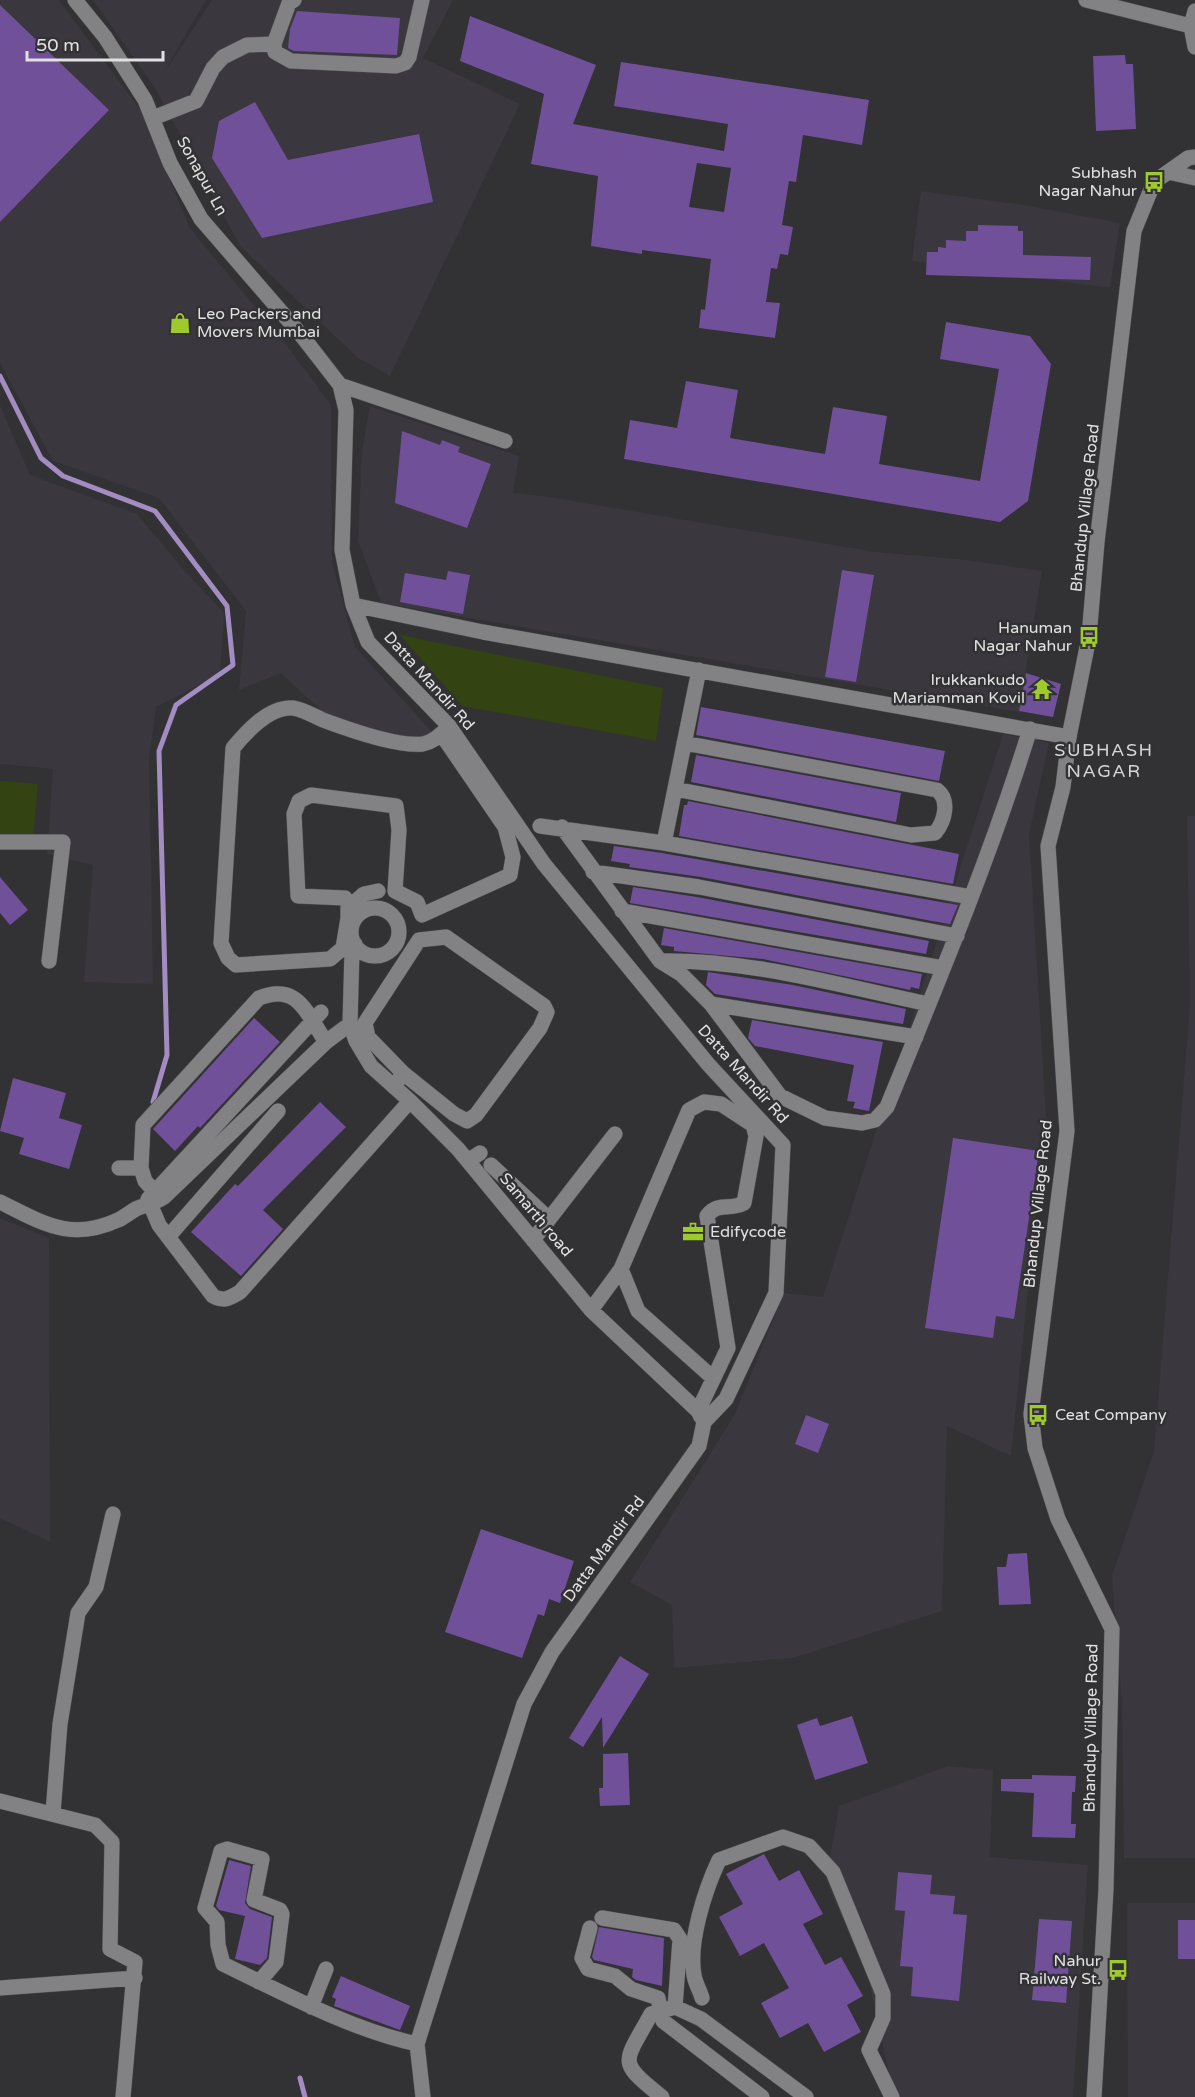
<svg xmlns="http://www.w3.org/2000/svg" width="1195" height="2097" font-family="'Varela Round',sans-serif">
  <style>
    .built { fill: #3a373f }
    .green { fill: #344312 }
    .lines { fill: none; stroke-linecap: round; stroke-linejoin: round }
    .stream { stroke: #a38cc2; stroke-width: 5 }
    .building { fill: #705099; fill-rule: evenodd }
    .street-casing { stroke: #4e4d4f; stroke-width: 16 }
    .secondary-casing { stroke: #4e4d4f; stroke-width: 16 }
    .street { stroke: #828184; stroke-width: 15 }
    .secondary { stroke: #828184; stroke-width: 15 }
    .labels { text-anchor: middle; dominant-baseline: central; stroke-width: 5; stroke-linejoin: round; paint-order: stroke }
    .poi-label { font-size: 16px; fill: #e1e1e3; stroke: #323133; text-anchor: end }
    .street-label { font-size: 16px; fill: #e1e1e3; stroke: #323133 }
    .neighbourhood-label { font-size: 18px; letter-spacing: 1.5px; fill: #d6d5d8; stroke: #323133 }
  </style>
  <rect width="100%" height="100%" fill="#323133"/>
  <path class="built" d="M0,0H59L141,111L190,228L282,339L331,405L332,562L355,647L432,732L416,741L331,720L281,673L239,690L246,611L159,498L53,461L0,363Z
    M93,0H206L163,74L212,0H453L423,58L520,104L390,376L358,358L240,246L155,88Z
    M921,191L1030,206L1120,223L1110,288L912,261Z
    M0,405L30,475L137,514L183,569L224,613L220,674L156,707L149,759L153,984L84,982L93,865L47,854L53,769L0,764Z
    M370,406L519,456L513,493L543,496L876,552L968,560L1042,571L1019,712L381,603L358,541L362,449Z
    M1003,734L1049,743L1029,834L1046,1116L1011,1456L947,1426L942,1611L793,1658L674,1668L672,1605L630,1582L735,1414L784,1293L823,1297Z
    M1187,816H1195V1858H1124L1122,1704L1112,1576L1154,1451L1190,1005Z
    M0,1218L49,1238L50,1542L0,1518Z
    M948,1766L993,1770L990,1857L1088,1865L1073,2097H894L869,1982L826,1880L839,1806Z
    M1127,1903H1195V2097H1128Z"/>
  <path class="green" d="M400,635L663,688L656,741L462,706Z
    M0,781L38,784L32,847L0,844Z"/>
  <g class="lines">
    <path class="stream" d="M0,376L41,458L63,476L155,511L227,606L233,665L176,705L159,751L167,1055L153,1102
      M300,2078L305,2097"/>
  </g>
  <path class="building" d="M0,5L109,110L0,222Z
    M297,11L400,18L397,55L294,51L288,48L290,29Z
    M470,16L596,65L573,124L724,151L728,124L614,106L621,62L869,100L862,145L803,135L796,182L789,181L782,225L793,227L788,255L780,254L777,269L771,268L766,302L780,303L775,338L699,328L701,309L705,310L711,259L642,250V254L591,246L598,176L531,164L544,94L460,61ZM697,163L731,168L724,212L689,207Z
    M1125,55L1126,64H1133L1136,129L1096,131L1093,56Z
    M255,102L288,160L419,134L433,202L262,238L212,158L219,121Z
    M978,225L1018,226V231H1023V255L1091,257L1090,280L926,275L927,252H938V247L946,248V240L966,241V231H978Z
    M946,322L1030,336L1051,364L1028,501L1000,522L624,459L630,420L677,428L686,381L738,390L730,438L825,454L833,407L887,416L879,464L980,481L999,369L940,359Z
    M402,431L440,445L442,440L460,447L458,452L491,464L467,528L395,503Z
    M842,570L874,575L856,682L825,677Z
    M448,571L470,575L463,614L400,602L405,573L446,580Z
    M1026,673L1061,684L1053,717L1019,711Z
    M701,707L945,751L939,781L696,735Z
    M696,755L901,793L896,822L691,782Z
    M688,801L959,854L953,884L679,836L684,805H687Z
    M614,846L662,853L958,905L950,924L932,921L701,877L629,867L630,864L611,861Z
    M0,877L28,910L10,925L0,913Z
    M633,887L697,897L929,941L926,954L630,903Z
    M664,928L922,974L919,989L911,987L910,990L763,959L674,951V947L661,945Z
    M708,972L793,985L906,1009L903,1024L715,994L706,985Z
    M254,1018L280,1042L200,1128L198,1126L175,1151L153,1129Z
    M752,1020L883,1042L869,1111L853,1108L855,1102L847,1101L854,1065L755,1046L748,1038Z
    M13,1078L66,1093L59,1118L82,1125L69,1169L19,1154L24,1138L0,1131Z
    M320,1102L346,1127L263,1210L283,1229L241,1276L191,1232L235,1184L238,1186Z
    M953,1138L1039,1151L1014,1319L996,1316L993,1338L925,1328Z
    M806,1415L829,1424L818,1453L795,1444Z
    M481,1529L574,1561L560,1603L549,1599L544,1616L538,1614L522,1658L445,1632Z
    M1027,1553L1031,1604L999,1605L997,1567H1006L1008,1554Z
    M620,1656L649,1674L603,1748L602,1717L583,1747L569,1738Z
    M852,1716L868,1763L815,1780L797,1725L817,1718L820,1726Z
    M628,1753L630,1805L600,1806L599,1788H603V1754Z
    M1032,1775L1076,1776L1075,1792H1072L1071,1824H1076L1075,1838L1032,1837L1034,1793L1001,1791V1779H1032Z
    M764,1854L779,1881L799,1870L823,1914L803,1924L825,1965L841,1957L863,1996L847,2005L861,2032L824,2052L808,2023L780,2038L761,2003L789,1988L764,1943L740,1956L719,1917L743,1904L726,1874Z
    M229,1860L251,1866L245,1903L250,1909L272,1917L267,1958L260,1965L235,1959L245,1916L219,1910L216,1906Z
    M898,1872L932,1875L930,1894L955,1896L953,1914L967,1915L959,2001L911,1996L913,1967L900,1966L905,1911L895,1910Z
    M1039,1919L1072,1921L1066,2003L1032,2000Z
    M1178,1920H1195V1959H1178Z
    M599,1927L664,1938L662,1986L636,1980L632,1977L633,1969L594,1960L592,1957Z
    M341,1976L410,2006L400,2030L334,2006L336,1999L332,1997Z"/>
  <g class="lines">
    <defs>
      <path id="street" d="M75,0L105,37L145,100L170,163L201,219L302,336L340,385L346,410L342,550L353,605L368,642L449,726L544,864L708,1064L783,1145L776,1293L726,1399L704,1422L699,1446L552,1652L524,1704L417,2044L423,2097
        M294,0L289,3L274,44L275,52L291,61L396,66L405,63L409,57L422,0
        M1086,0L1191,26
        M1195,11L1191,26L1195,47
        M153,118L196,101L213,68L223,57L247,45L274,44
        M340,385L505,441
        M353,605L483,632L1069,737
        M442,735L505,827L513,857L510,875L422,915L417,902L395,891L399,830L396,806L311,795L299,801L294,814L298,896L345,898L348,903V918L343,948L330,959L236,965L228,958L221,943L233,748C246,732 269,706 293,708C302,709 314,716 323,720C347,729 397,747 423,744C433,742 442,734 449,726
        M675,789L911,835L935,833C945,821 950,800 937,790L684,743
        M540,826L664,843L971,897
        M562,827L660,961L681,974L711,1004L780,1096L825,1118L862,1123L875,1120L887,1107C938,982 990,858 1030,729
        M0,842H63L49,961
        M664,843L699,670
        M593,872L699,887L957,936
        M348,908L364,894L378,891
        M351 932a24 24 0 1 1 48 0a24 24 0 1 1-48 0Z
        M622,911L943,968
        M355,944L352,951L350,1024L356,1041L371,1066L410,1101L458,1149L591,1310L698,1411L701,1417
        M660,961C750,959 841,986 929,1004
        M711,1004L916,1037
        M394,1087L403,1073L368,1037L365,1023L419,940L446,937L544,1006L547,1012L540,1028L476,1115L467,1121L454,1114L403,1073
        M468,1161L480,1153
        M491,1165L549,1219
        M119,1168H141
        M155,1192L145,1181L141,1168L143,1125L259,998C299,982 307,1015 326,1042
        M148,1199L321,1012
        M0,1202C43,1223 70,1242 118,1220C125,1217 131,1211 138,1208C148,1204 155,1203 164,1197L326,1042L350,1024
        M151,1206L159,1225L213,1296C224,1302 230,1298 240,1292L410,1101
        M168,1237L278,1111
        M533,1240L615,1134
        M621,1269L638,1311L713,1378
        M591,1310L621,1269L689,1110L704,1102L721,1104L753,1125L756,1136L744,1203C730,1211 718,1201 707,1216L728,1348L698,1411
        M0,1801L95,1825L112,1842L110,1949L135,1962L123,2097
        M53,1813L60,1724L78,1613L96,1587L113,1514
        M602,1918L674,1930L680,1939L675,2007
        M590,1928L582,1958L588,1969L615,1976L631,1989L658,1998L663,2021L762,2097
        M259,1982L276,1962L282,1914L280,1910L254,1900L262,1859L227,1849L221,1851L205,1908L217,1922L218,1945L223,1964C283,1993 352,2030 417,2044
        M0,1988L135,1978
        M702,1998C700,1990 695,1983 694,1975C688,1942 705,1890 719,1860L783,1837L809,1846L833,1872L883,1994V2018L869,2050L892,2097
        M311,2007L326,1969
        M662,2097C616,2060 624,2064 651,2014L675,2007L701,2019L806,2097"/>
      <path id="secondary" d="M1168,172L1195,178
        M1094,2097L1106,1889L1112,1629L1058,1519L1035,1448L1031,1414L1067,1131L1048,846L1063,787L1069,737L1089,637L1097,542L1134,231L1154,182L1188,158L1195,157"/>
    </defs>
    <use href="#street" class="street-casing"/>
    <use href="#secondary" class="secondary-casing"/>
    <use href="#street" class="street"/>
    <use href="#secondary" class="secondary"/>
  </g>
  <defs>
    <symbol id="bus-bare" viewBox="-9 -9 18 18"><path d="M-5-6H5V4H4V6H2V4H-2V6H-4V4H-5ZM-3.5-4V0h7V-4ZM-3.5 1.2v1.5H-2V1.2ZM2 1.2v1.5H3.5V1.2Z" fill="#9fca2c" stroke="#323133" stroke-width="2.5" paint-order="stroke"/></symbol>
    <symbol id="shop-bare" viewBox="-9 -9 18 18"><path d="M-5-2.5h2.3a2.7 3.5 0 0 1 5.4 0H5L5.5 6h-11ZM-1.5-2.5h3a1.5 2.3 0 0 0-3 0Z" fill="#9fca2c" stroke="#323133" stroke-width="2.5" paint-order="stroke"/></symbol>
    <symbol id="temple-bare" viewBox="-9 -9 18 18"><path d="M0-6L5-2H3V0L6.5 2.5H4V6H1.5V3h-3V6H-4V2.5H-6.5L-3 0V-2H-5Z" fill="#9fca2c" stroke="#323133" stroke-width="2.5" paint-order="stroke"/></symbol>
    <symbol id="office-bare" viewBox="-9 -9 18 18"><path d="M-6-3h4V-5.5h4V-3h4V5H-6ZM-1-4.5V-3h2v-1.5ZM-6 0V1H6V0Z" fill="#9fca2c" stroke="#323133" stroke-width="2.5" paint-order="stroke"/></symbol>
  </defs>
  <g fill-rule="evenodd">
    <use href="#bus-bare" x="1139" y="167" width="30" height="30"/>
    <use href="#shop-bare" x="165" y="308" width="30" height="30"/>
    <use href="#bus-bare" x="1074" y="622" width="30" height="30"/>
    <use href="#temple-bare" x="1027" y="674" width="30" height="30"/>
    <use href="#office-bare" x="678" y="1217" width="30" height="30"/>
    <use href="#bus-bare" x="1023" y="1400" width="30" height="30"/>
    <use href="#bus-bare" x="1103" y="1955" width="30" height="30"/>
  </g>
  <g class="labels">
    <g class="poi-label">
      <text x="1137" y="173">Subhash<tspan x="1137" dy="18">Nagar Nahur</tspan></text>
      <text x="197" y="314" text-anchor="start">Leo Packers and<tspan x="197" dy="18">Movers Mumbai</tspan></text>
      <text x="1072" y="628">Hanuman<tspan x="1072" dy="18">Nagar Nahur</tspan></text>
      <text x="1025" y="680">Irukkankudo<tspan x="1025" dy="18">Mariamman Kovil</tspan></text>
      <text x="710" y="1232" text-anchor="start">Edifycode</text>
      <text x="1055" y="1415" text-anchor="start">Ceat Company</text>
      <text x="1101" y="1961">Nahur<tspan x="1101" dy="18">Railway St.</tspan></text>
    </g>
    <g class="street-label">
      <text transform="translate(202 176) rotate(61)">Sonapur Ln</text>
      <text transform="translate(1085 508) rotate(-84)">Bhandup Village Road</text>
      <text transform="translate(429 681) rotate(48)">Datta Mandir Rd</text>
      <text transform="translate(743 1074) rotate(48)">Datta Mandir Rd</text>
      <text transform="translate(1038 1204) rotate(-84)">Bhandup Village Road</text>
      <text transform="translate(536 1215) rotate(50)">Samarth road</text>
      <text transform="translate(604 1549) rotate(-54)">Datta Mandir Rd</text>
      <text transform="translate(1091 1728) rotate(-89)">Bhandup Village Road</text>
    </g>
    <g class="neighbourhood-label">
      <text x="1104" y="750">SUBHASH<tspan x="1104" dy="21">NAGAR</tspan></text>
    </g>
  </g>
  <path d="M27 51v9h136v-9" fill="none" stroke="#e1e1e3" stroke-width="3"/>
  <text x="36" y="51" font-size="18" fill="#e1e1e3" stroke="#323133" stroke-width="4.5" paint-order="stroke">50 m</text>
</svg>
